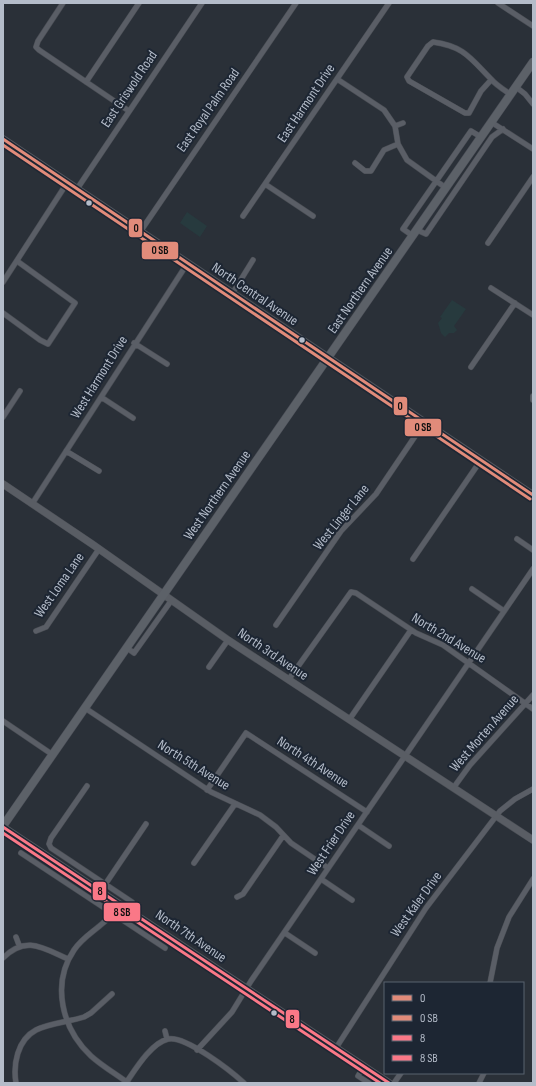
<svg xmlns="http://www.w3.org/2000/svg" width="536" height="1086" font-family="'Sofia Sans Condensed',sans-serif">
  <style>
    .green { fill: #273a3e }
    .lines { fill: none; stroke-linecap: round; stroke-linejoin: round }
    .street-casing { stroke: #484c53; stroke-width: 6 }
    .secondary-casing { stroke: #484c53; stroke-width: 8 }
    .primary-casing { stroke: #484c55; stroke-width: 9 }
    .street { stroke: #5a5e66; stroke-width: 5 }
    .secondary { stroke: #595d64; stroke-width: 7 }
    .primary { stroke: #5c6168; stroke-width: 8 }
    .bus-1-casing { stroke: #1d2633; stroke-width: 6 }
    .bus-2-casing { stroke: #1d2633; stroke-width: 6 }
    .bus-3-casing { stroke: #1d2633; stroke-width: 6 }
    .bus-4-casing { stroke: #1d2633; stroke-width: 6 }
    .bus-1 { stroke: #e18b7a; stroke-width: 3 }
    .bus-2 { stroke: #e18b7a; stroke-width: 3 }
    .bus-3 { stroke: #fa7887; stroke-width: 3 }
    .bus-4 { stroke: #fa7887; stroke-width: 3 }
    .bus-dot { fill: #b4bcc9; stroke: #1d2633; stroke-width: 1.5 }
    .labels { text-anchor: middle; dominant-baseline: central; stroke-width: 4; stroke-linejoin: round; paint-order: stroke }
    .street-label { font-size: 14px; fill: #b4bcc9; stroke: #1d2633 }
    .line-badge { stroke: #1d2633; stroke-width: 1.5 }
    .pale-badge-label { font-size: 11px; text-anchor: middle; font-weight: bold; fill: #111 }
  </style>
  <rect width="100%" height="100%" fill="#2a3038"/>
  <path class="green" d="M187,212L207,226L200,237L180,223Z
    M452,300L466,309L454,326L457,330L454,333H449L445,337L441,333L438,323L442,318L440,317Z"/>
  <g class="lines">
    <defs>
      <path id="street" d="M63,3L38,41L36,47L39,50L129,111
        M498,3L533,26
        M337,79L384,110L395,126L398,144L407,160L446,188
        M491,80L481,91L469,113H465L409,81L407,77L428,46L433,42C464,46 471,59 491,79C496,85 504,90 510,94
        M86,82L139,3
        M516,87L525,94L533,104
        M491,122L533,149
        M395,126L403,123
        M355,163L365,171H371L384,150L398,144
        M265,184L313,216
        M77,189L202,3
        M243,216L389,3
        M417,230L426,234L492,137L503,129
        M140,232L296,3
        M413,236L403,229L471,131L481,137
        M488,243L533,177
        M3,282L67,183
        M491,288L533,315
        M232,294L253,260
        M3,313L40,340L48,344L75,303L17,261
        M134,343L167,364
        M471,367L515,303
        M101,397L133,418
        M533,400V396
        M3,417L20,391
        M66,451L99,471
        M32,504L187,264
        M517,539L533,550
        M413,559L481,460
        M472,589L504,611
        M276,625L341,531L376,494L424,423
        M36,631L46,627L99,549
        M127,648L134,653L171,601
        M209,667L228,640
        M289,679L351,592L356,593L416,633L443,645L533,709
        M85,708L211,792L260,815L276,827L291,843L328,868
        M349,720L411,630
        M3,721L53,755
        M87,786L51,838L49,844L51,848L132,902
        M454,787L470,765L533,695
        M207,790L246,733L367,812
        M358,825L389,846
        M21,853L165,948
        M194,863L235,804
        M321,879L352,900
        M100,892L146,824
        M237,897L243,894L283,836
        M118,904C114,910 110,918 103,923C93,932 82,938 74,950C51,984 62,1029 91,1056C102,1066 116,1074 128,1083
        M285,933L315,953
        M16,937L19,945
        M3,958C26,935 43,948 68,959
        M490,983L497,948L509,917L533,879
        M165,1031L167,1039
        M336,1048L426,908L500,811L515,799L533,789
        M197,1050L232,1012L251,981L533,569
        M364,1066L358,1076L369,1083
        M16,1083C13,1065 17,1040 36,1030C50,1023 69,1022 84,1017L91,1013L112,994
        M126,1083C135,1070 151,1043 168,1039C185,1035 231,1071 244,1083
        M394,1083L401,1073
        M479,1083L484,1073"/>
      <path id="secondary" d="M3,139L533,495
        M3,484L92,544L228,640L533,840
        M3,827L389,1083"/>
      <path id="primary" d="M3,826L533,62"/>
    </defs>
    <use href="#street" class="street-casing"/>
    <use href="#secondary" class="secondary-casing"/>
    <use href="#primary" class="primary-casing"/>
    <use href="#street" class="street"/>
    <use href="#secondary" class="secondary"/>
    <use href="#primary" class="primary"/>
    <defs>
      <path id="bus-1" d="M3,139L533,495"/>
      <path id="bus-2" d="M3,145L530,499"/>
      <path id="bus-3" d="M3,827L389,1083"/>
      <path id="bus-4" d="M3,833L380,1083"/>
    </defs>
    <use href="#bus-1" class="bus-1-casing"/>
    <use href="#bus-2" class="bus-2-casing"/>
    <use href="#bus-3" class="bus-3-casing"/>
    <use href="#bus-4" class="bus-4-casing"/>
    <use href="#bus-1" class="bus-1"/>
    <use href="#bus-2" class="bus-2"/>
    <use href="#bus-3" class="bus-3"/>
    <use href="#bus-4" class="bus-4"/>
  </g>
  <g class="bus-dot">
    <circle cx="89" cy="203" r="3.5"/>
    <circle cx="302" cy="340" r="3.5"/>
    <circle cx="274" cy="1013" r="3.5"/>
  </g>
  <g class="labels">
    <g class="street-label">
      <text transform="translate(129 89) rotate(-56)">East Griswold Road</text>
      <text transform="translate(306 103) rotate(-56)">East Harmont Drive</text>
      <text transform="translate(208 110) rotate(-55)">East Royal Palm Road</text>
      <text transform="translate(360 290) rotate(-55)">East Northern Avenue</text>
      <text transform="translate(255 294) rotate(34)">North Central Avenue</text>
      <text transform="translate(99 377) rotate(-58)">West Harmont Drive</text>
      <text transform="translate(217 495) rotate(-55)">West Northern Avenue</text>
      <text transform="translate(341 517) rotate(-51)">West Linger Lane</text>
      <text transform="translate(59 585) rotate(-55)">West Loma Lane</text>
      <text transform="translate(449 638) rotate(31)">North 2nd Avenue</text>
      <text transform="translate(273 654) rotate(34)">North 3rd Avenue</text>
      <text transform="translate(484 733) rotate(-49)">West Morten Avenue</text>
      <text transform="translate(313 762) rotate(33)">North 4th Avenue</text>
      <text transform="translate(194 765) rotate(32)">North 5th Avenue</text>
      <text transform="translate(331 843) rotate(-56)">West Frier Drive</text>
      <text transform="translate(416 904) rotate(-54)">West Kaler Drive</text>
      <text transform="translate(191 936) rotate(34)">North 7th Avenue</text>
    </g>
  </g>
  <g class="line-badge">
    <rect x="128" y="218" width="15" height="20" rx="4" fill="#e18b7a"/>
    <rect x="141" y="241" width="38" height="19" rx="4" fill="#e18b7a"/>
    <rect x="393" y="396" width="15" height="20" rx="4" fill="#e18b7a"/>
    <rect x="404" y="418" width="38" height="19" rx="4" fill="#e18b7a"/>
    <rect x="92" y="881" width="15" height="20" rx="4" fill="#fa7887"/>
    <rect x="103" y="902" width="38" height="20" rx="4" fill="#fa7887"/>
    <rect x="285" y="1009" width="15" height="20" rx="4" fill="#fa7887"/>
  </g>
  <g class="pale-badge-label">
    <text x="136" y="232">0</text>
    <text x="160" y="254">0 SB</text>
    <text x="400" y="410">0</text>
    <text x="423" y="431">0 SB</text>
    <text x="100" y="895">8</text>
    <text x="122" y="916">8 SB</text>
    <text x="292" y="1023">8</text>
  </g>
  <rect width="536" height="1086" fill="none" stroke="#b4bcc9" stroke-width="8"/>
  <rect x="384" y="982" width="140" height="92" fill="#1d2633" stroke="#59626f"/>
  <rect x="392" y="995" width="20" height="6" fill="#e18b7a" stroke="#59626f"/>
  <text x="420" y="1002" font-size="12" fill="#b4bcc9">0</text>
  <rect x="392" y="1015" width="20" height="6" fill="#e18b7a" stroke="#59626f"/>
  <text x="420" y="1022" font-size="12" fill="#b4bcc9">0 SB</text>
  <rect x="392" y="1035" width="20" height="6" fill="#fa7887" stroke="#59626f"/>
  <text x="420" y="1042" font-size="12" fill="#b4bcc9">8</text>
  <rect x="392" y="1055" width="20" height="6" fill="#fa7887" stroke="#59626f"/>
  <text x="420" y="1062" font-size="12" fill="#b4bcc9">8 SB</text>
</svg>
